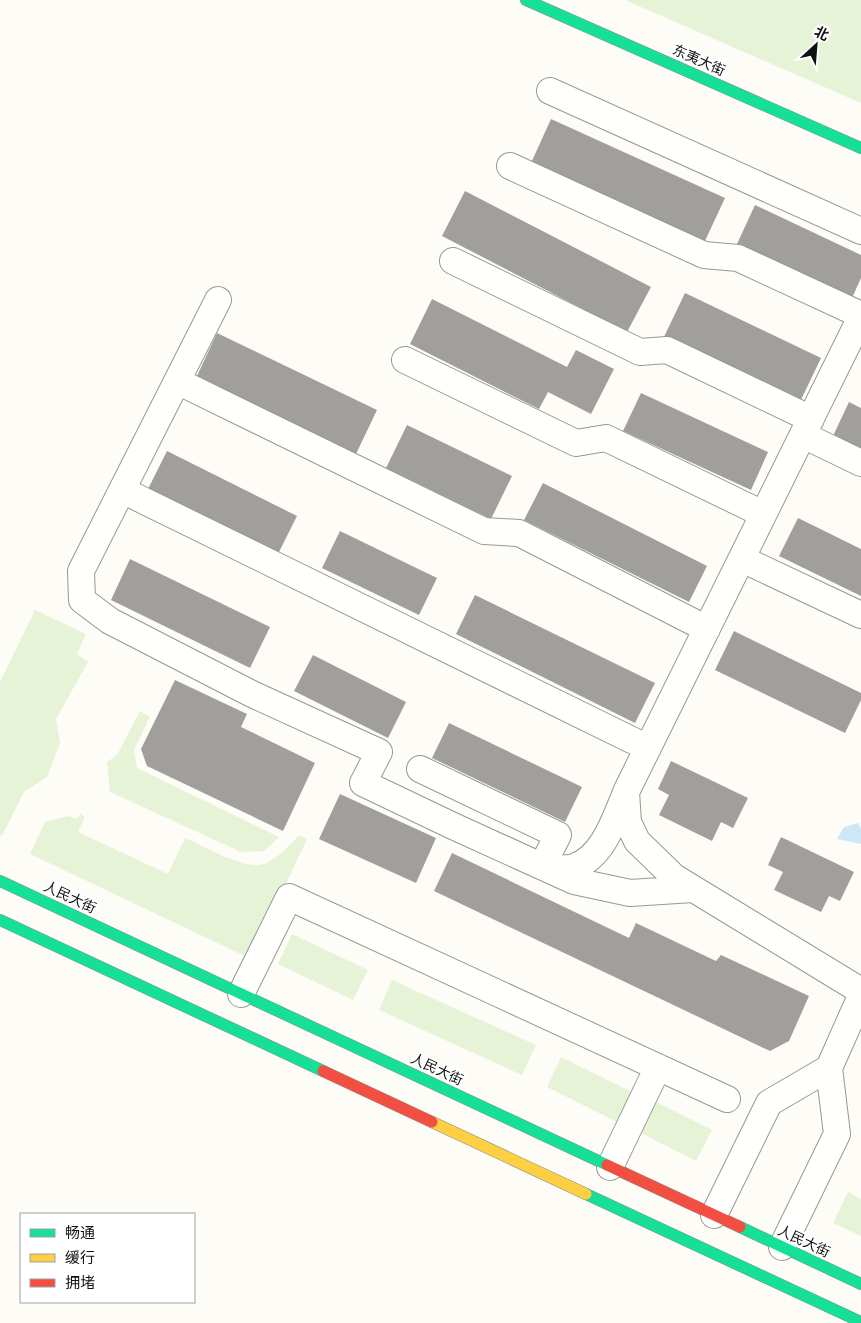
<svg xmlns="http://www.w3.org/2000/svg" width="861" height="1323" font-family="'Roboto Serif','Noto Sans SC',serif">
  <style>
    .green { fill: #e7f3d7 }
    .water { fill: #cde8f7 }
    .building { fill: #a19f9c }
    .lines { fill: none; stroke-linecap: round; stroke-linejoin: round }
    .street-casing { stroke: #979795; stroke-width: 28 }
    .fast-casing { stroke: #8e8d8b; stroke-width: 12 }
    .slow-casing { stroke: #8e8d8b; stroke-width: 12 }
    .jam-casing { stroke: #8e8d8b; stroke-width: 12 }
    .street { stroke: #fffffe; stroke-width: 26 }
    .fast { stroke: #16e098; stroke-width: 11 }
    .slow { stroke: #ffcf43; stroke-width: 11 }
    .jam { stroke: #f24e42; stroke-width: 11 }
    .labels { text-anchor: middle; dominant-baseline: central; stroke-width: 5; stroke-linejoin: round; paint-order: stroke }
    .street-label { font-size: 14px; fill: #111; stroke: #fff }
  </style>
  <rect width="100%" height="100%" fill="#fdfcf7"/>
  <path class="green" d="M625,0H861V103Z
    M35,610L86,634L77,654L88,662L56,719L60,743L47,777L24,792L2,836L0,835V682Z
    M140,711L150,717L134,750L137,768L279,837L264,851L241,852L110,792L107,762L117,755Z
    M80,814L85,817L78,832L168,874L185,838C203,846 240,867 259,865C273,864 290,845 299,835L307,839L251,959L30,854L45,822L69,816L77,819Z
    M292,934L368,970L353,1000L278,964Z
    M392,980L536,1045L522,1075L379,1010Z
    M561,1057L634,1093L619,1123L547,1087Z
    M656,1102L712,1130L696,1161L641,1133Z
    M848,1192L861,1199V1236L833,1223Z"/>
  <path class="water" d="M858,823L861,828V844L837,839L844,827Z"/>
  <path class="building" d="M551,119L725,198L704,243L531,163Z
    M465,191L651,287L627,332L442,236Z
    M755,205L861,255V278L852,298L737,244Z
    M685,293L821,358L799,404L663,339Z
    M432,299L567,367L576,350L614,369L591,414L548,392L539,409L410,344Z
    M217,333L377,410L356,454L196,378Z
    M641,393L768,452L751,490L623,431Z
    M849,402L861,408V449L833,436Z
    M407,425L512,476L491,519L386,468Z
    M167,451L297,516L278,554L148,489Z
    M543,483L707,566L689,602L524,520Z
    M798,518L861,549V596L779,556Z
    M340,531L437,578L419,615L322,568Z
    M130,559L270,627L250,668L111,600Z
    M475,595L655,683L635,723L456,634Z
    M734,631L861,693V700L845,733L715,670Z
    M313,655L406,702L388,738L294,691Z
    M175,680L247,714L241,727L315,763L283,831L147,766L141,749Z
    M449,723L582,787L565,822L432,758Z
    M671,761L748,798L733,828L721,822L712,841L659,815L669,795L658,789Z
    M340,794L436,838L416,883L319,839Z
    M781,837L854,872L840,901L829,896L821,912L774,890L783,872L768,865Z
    M452,853L629,938L636,923L716,961L721,955L809,996L789,1041L770,1051L434,891Z"/>
  <g class="lines">
    <defs>
      <path id="street" d="M550,91L861,231
        M510,166L704,255L738,258L861,315
        M453,261L640,352L667,350L811,419
        M218,300L81,571L82,600L110,621L252,694L379,752L363,783L453,826L574,881L630,893L693,889
        M861,317L626,792L628,822L637,841L674,877L861,991
        M405,360L576,443L606,438L763,514
        M177,381L484,531L519,533L707,629
        M803,435L861,463
        M122,490L648,748
        M742,559L861,615
        M420,769L558,835L542,866C552,867 565,870 574,867C603,857 614,821 625,795
        M241,994L289,897L727,1099
        M610,1167L658,1067
        M714,1215L769,1103L829,1068L861,996
        M782,1247L837,1134L829,1068"/>
      <path id="fast" d="M526,0L861,148
        M0,881L607,1165
        M0,920L323,1071
        M586,1194L861,1322
        M740,1227L861,1284"/>
      <path id="slow" d="M432,1122L586,1194"/>
      <path id="jam" d="M323,1071L432,1122
        M607,1165L740,1227"/>
    </defs>
    <use href="#street" class="street-casing"/>
    <use href="#fast" class="fast-casing"/>
    <use href="#slow" class="slow-casing"/>
    <use href="#jam" class="jam-casing"/>
    <use href="#street" class="street"/>
    <use href="#fast" class="fast"/>
    <use href="#slow" class="slow"/>
    <use href="#jam" class="jam"/>
  </g>
  <g class="labels">
    <g class="street-label">
      <text transform="translate(699 60) rotate(24)">东夷大街</text>
      <text transform="translate(70 897) rotate(25)">人民大街</text>
      <text transform="translate(437 1069) rotate(25)">人民大街</text>
      <text transform="translate(804 1241) rotate(25)">人民大街</text>
    </g>
  </g>
  <rect x="20" y="1213" width="175" height="90" fill="#ffffff" stroke="#a0a0a0"/>
  <rect x="30" y="1229" width="25" height="8" fill="#16e098" stroke="#a0a0a0"/>
  <text x="65" y="1238" font-size="15" fill="#111111">畅通</text>
  <rect x="30" y="1254" width="25" height="8" fill="#ffcf43" stroke="#a0a0a0"/>
  <text x="65" y="1263" font-size="15" fill="#111111">缓行</text>
  <rect x="30" y="1279" width="25" height="8" fill="#f24e42" stroke="#a0a0a0"/>
  <text x="65" y="1288" font-size="15" fill="#111111">拥堵</text>
  <g transform="translate(816 45) rotate(26)" stroke="#ffffff" stroke-width="4" paint-order="stroke">
  <path d="M0-4L9 19L0 12L-9 19Z" fill="#111111"/>
  <text y="-8" font-size="14" font-weight="bold" text-anchor="middle" fill="#111111">北</text>
  </g>
</svg>
